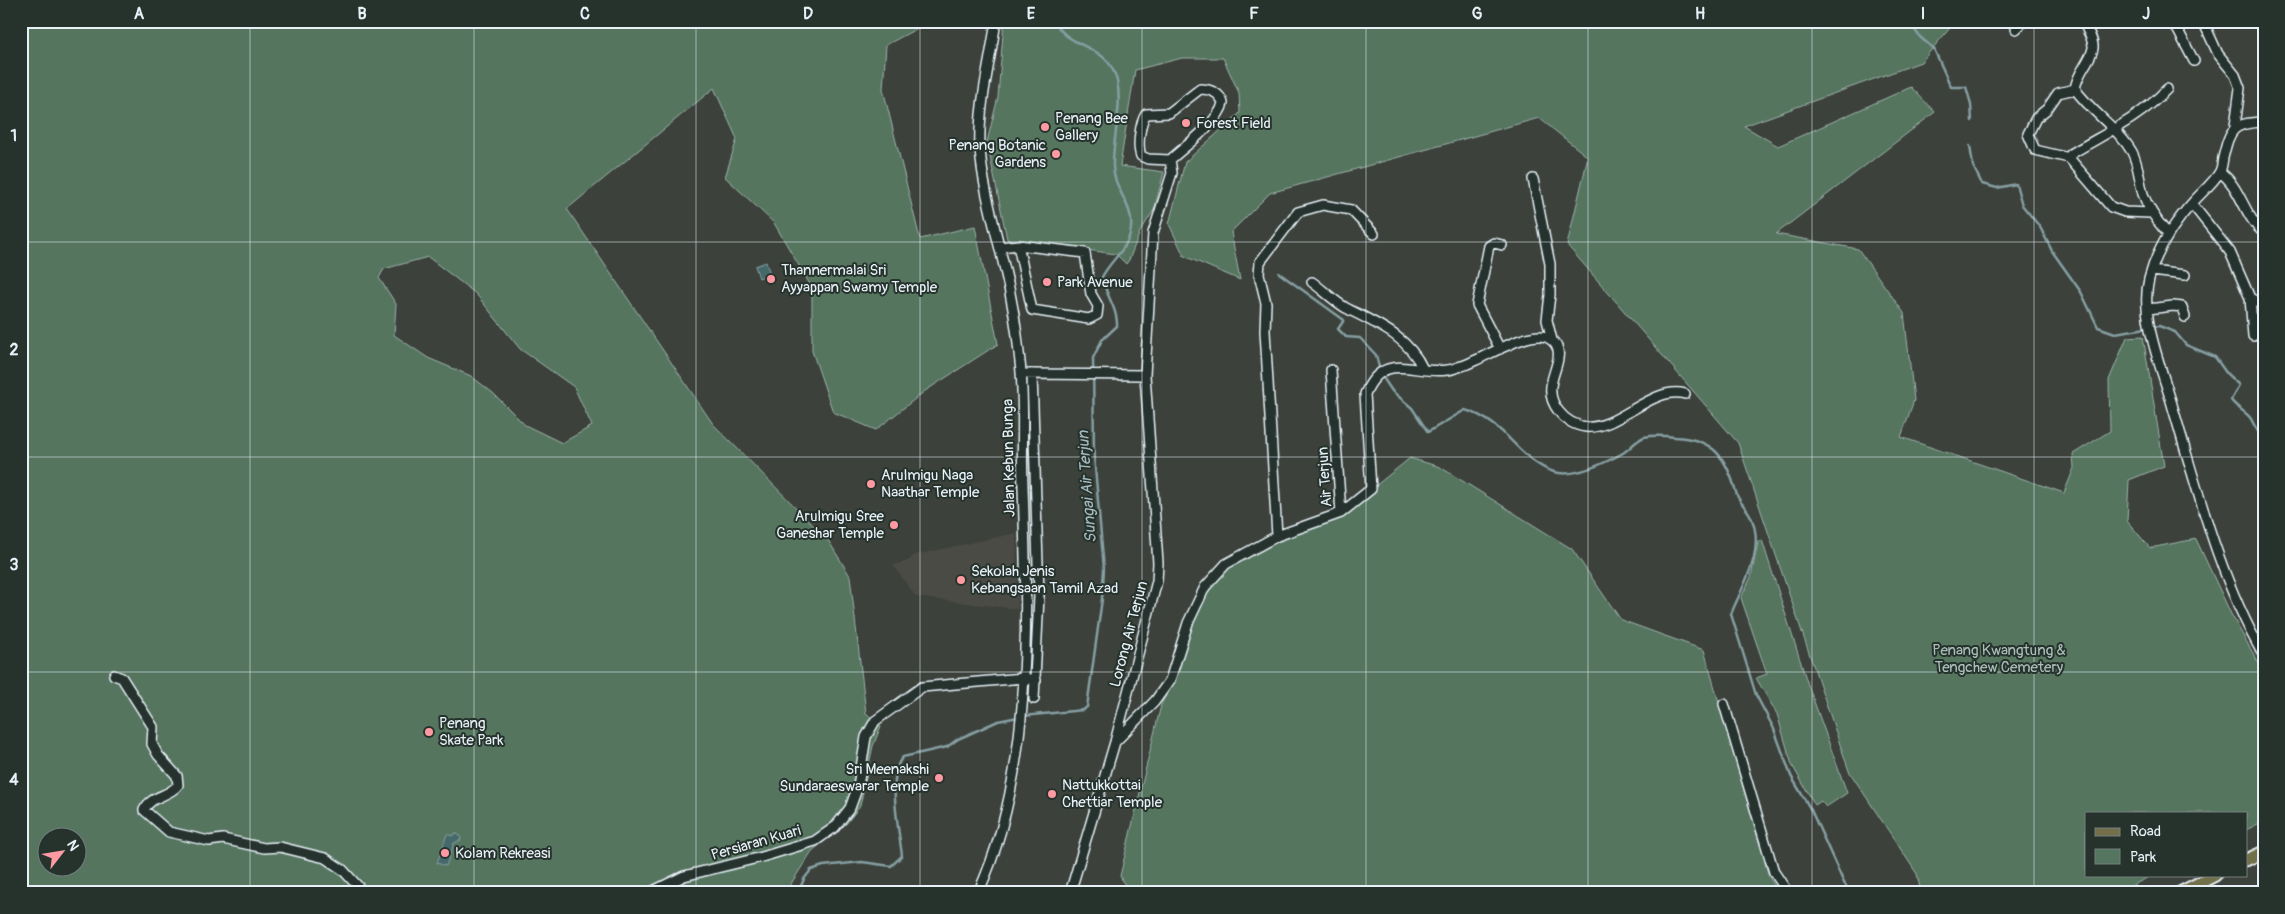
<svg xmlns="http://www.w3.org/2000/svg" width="2285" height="914" font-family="Pangolin,sans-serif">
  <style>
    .built { fill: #4c4b45 }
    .green { fill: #54755f; stroke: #9eb3ac; fill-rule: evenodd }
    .water { fill: #44686a; stroke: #869fa3 }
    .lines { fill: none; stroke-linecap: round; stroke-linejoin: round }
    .stream { stroke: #869fa3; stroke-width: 2.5 }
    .minor-casing { stroke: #e8f1f8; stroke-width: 12 }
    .major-casing { stroke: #e8f1f8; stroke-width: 15 }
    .minor { stroke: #26332d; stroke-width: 9 }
    .major { stroke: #726f4a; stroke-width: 11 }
    .grid { fill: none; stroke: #e8f1f8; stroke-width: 1; stroke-opacity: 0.55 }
    .poi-dot { fill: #ff9aa2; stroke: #26332d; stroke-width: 2 }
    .labels { text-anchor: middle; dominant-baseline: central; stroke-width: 4; stroke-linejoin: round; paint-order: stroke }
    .poi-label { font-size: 15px; fill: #e8f1f8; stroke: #26332d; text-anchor: start }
    .street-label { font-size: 15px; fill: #e8f1f8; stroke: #26332d }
    .park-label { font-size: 15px; fill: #adbfbb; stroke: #26332d }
    .water-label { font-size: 16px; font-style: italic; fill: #a6babf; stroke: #26332d }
    .neatline { fill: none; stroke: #e8f1f8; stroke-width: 2 }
    .grid-label { font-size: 16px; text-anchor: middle; font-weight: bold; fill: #e8f1f8 }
  </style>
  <rect width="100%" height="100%" fill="#3c413b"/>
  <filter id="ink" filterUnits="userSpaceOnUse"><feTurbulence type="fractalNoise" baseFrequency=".02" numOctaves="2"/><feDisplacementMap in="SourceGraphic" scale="10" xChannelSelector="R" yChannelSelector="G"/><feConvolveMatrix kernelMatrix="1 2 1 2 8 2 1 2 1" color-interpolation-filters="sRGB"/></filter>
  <g filter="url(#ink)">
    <path class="built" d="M1016,533L1018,609L916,597L893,565L908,561L915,555Z"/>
    <path class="green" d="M21,21H931L886,45L883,89L920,239L975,226L998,344L925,391L876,430L833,412L812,351V288L774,223L725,177L737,139L714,88L567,209L713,424L828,540L850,576L866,713L881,726L873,746L860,806L846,824L812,851L785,893H21ZM428,257L476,294L520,349L574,387L592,426L562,443L525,425L493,393L471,376L428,358L394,335L396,304L379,278L384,269ZM48,836H78V866H48Z
      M1004,21H1956L1921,62L1744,126L1778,146L1911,87L1935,112L1776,234L1858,249L1904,313L1914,400L1901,437L2064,493L2074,468L2073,454L2110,431L2109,380L2127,337L2143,336L2164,466L2129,480L2127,521L2150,548L2196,539L2231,614L2264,673V821L2246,830V813H2086V875H2153L2117,893H1921L1917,874L1849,771L1738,443L1567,245L1588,157L1539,118L1270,193L1231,232L1240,280L1184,256L1169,224L1185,162L1240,113L1239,93L1223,58H1182L1135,70L1120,166L1164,172L1154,210L1140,232L1129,260L1126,264L1116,254L1007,239L987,142L998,97Z
      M1410,458L1440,467L1572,549L1621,620L1704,650L1769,877L1779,893H1129L1120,876L1161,705L1176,674L1200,601L1221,567L1270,537L1338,516Z
      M1762,540L1807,682L1847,793L1826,807L1821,801L1815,805L1792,765L1777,714L1756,678L1767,674L1741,598L1751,577L1758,542Z"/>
    <path class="water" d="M766,262L770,274L759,278L755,266Z
      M456,833L460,836L461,840L454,843L446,866L437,863L447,834L452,836Z"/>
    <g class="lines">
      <path class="stream" d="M1908,21L1920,37L1934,49L1951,87H1966L1971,104L1972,121
        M1970,146L1973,166L1982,184L1997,188L2016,184L2022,205L2040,227L2052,251L2081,292L2098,327L2115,333L2159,326L2175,332L2186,345L2215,357L2227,374L2239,385L2231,400C2236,408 2246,411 2251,419C2255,427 2258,433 2264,439
        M1279,273L1344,320L1338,329L1346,337L1360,338L1376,355L1380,371
        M1382,376L1392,391L1412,408L1428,432L1465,410C1506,421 1520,462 1554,472C1574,478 1605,463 1623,453C1630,449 1636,440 1644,437C1653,435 1666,436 1675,437C1713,439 1726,456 1736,492C1739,504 1747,507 1751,517C1766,551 1743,584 1731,614L1756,695L1774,729L1791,776L1811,810L1844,883L1851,893
        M1023,716L1083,710L1087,707L1102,599L1104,569L1094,456L1093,358L1102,340L1117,326C1118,309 1105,294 1102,277C1111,259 1129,249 1131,228C1134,206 1113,188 1113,166C1112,138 1127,93 1112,68C1099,44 1066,47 1055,21
        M798,893L804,879L811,870L823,866L862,862L891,866L902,856C900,835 886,773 903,757L947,747L958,739L998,721L1018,717"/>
      <defs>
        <path id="minor" d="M2083,21C2086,29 2094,39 2093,48C2091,61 2077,72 2075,89C2092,113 2118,128 2132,152C2139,165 2139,180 2143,194C2148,209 2157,221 2167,233
          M2173,21L2194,61
          M2203,21L2218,54L2235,75L2240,88L2235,126
          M2016,29L2024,21
          M1200,89C1210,89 1220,93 1223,103C1220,121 1184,147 1170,160L1148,159L1141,156C1137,146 1140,123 1146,114L1169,113Z
          M2075,89L2058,93L2047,109L2036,118L2028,134L2035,150L2069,158L2111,207L2125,212L2151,213
          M2264,122C2232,123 2230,129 2223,158C2222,163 2222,169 2219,173C2213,183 2202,192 2194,201C2173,224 2157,248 2149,279C2139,317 2163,371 2173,408C2198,492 2220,580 2264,656
          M2069,158L2071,154C2104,134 2140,118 2167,89
          M2220,172C2241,187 2244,217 2264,233
          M1533,179L1550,264V295L1547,320L1552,340
          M2192,204L2230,252L2250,298L2264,306
          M1000,247L1018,245L1032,310L1089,319L1097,315L1098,306L1091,294L1085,253L1018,245
          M2152,271L2185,275
          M1312,282C1323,290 1334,301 1346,308C1377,324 1408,336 1423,369
          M2250,298L2253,336
          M2148,309L2173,306L2182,307L2185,317
          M1500,349L1477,305L1489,246L1494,243L1502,245
          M1331,370L1341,513
          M1027,374L1145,375
          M1032,374L1039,596L1034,699
          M1277,536L1265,331L1266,303L1259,274L1260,262L1298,212L1323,205L1351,210L1374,234
          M114,675L122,678L148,719L153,727L152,744L158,755L177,776L178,785C169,797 151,795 144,810L169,832L209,841L223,839L264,848L280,847L325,858L343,870L364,893
          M1724,704L1774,872L1788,893
          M1115,742L1155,701L1170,680L1188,623L1205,587L1226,564L1277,536L1341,513L1371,489L1365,394C1384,350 1413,375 1447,370C1452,370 1457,367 1462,366C1482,360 1532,326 1550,339C1566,350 1555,366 1552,381C1546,403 1564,424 1586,427C1618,430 1652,385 1685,394
          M649,893L684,876L762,857L815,841L835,827L850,808L858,786L866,737L875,721L922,687L1023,678L1036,680
          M978,893C1034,773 1027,616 1023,486C1021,445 1025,403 1020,362C1017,330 1012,298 1004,266C995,227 983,189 980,149C978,107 990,63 996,21
          M1070,893L1115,742L1157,581L1158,563L1145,375L1153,233L1172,173L1170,160"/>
        <path id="major" d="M2246,860L2264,852
          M2180,893L2215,875"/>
      </defs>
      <use href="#minor" class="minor-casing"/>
      <use href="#major" class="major-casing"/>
      <use href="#minor" class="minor"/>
      <use href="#major" class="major"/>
    </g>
  </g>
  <path class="grid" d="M250,21V893M474,21V893M696,21V893M920,21V893M1142,21V893M1366,21V893M1588,21V893M1812,21V893M2034,21V893M21,242H2264M21,457H2264M21,672H2264"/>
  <g class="poi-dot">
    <circle cx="1186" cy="123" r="5"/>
    <circle cx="1045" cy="127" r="5"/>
    <circle cx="1056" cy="154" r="5"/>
    <circle cx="771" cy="279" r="5"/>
    <circle cx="1047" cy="282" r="5"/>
    <circle cx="871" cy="484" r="5"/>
    <circle cx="894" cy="525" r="5"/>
    <circle cx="961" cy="580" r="5"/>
    <circle cx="429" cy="732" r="5"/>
    <circle cx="939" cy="778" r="5"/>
    <circle cx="1052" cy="794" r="5"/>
    <circle cx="445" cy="853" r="5"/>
  </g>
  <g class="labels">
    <g class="poi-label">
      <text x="1055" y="118">Penang Bee<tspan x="1055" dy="17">Gallery</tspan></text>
      <text x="1196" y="123">Forest Field</text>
      <text x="1046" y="145" text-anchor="end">Penang Botanic<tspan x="1046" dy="17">Gardens</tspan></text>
      <text x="781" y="270">Thannermalai Sri<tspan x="781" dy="17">Ayyappan Swamy Temple</tspan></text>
      <text x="1057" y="282">Park Avenue</text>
      <text x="881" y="475">Arulmigu Naga<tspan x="881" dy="17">Naathar Temple</tspan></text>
      <text x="884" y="516" text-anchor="end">Arulmigu Sree<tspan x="884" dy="17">Ganeshar Temple</tspan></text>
      <text x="971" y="571">Sekolah Jenis<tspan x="971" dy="17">Kebangsaan Tamil Azad</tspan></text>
      <text x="439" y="723">Penang<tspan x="439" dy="17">Skate Park</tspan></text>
      <text x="929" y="769" text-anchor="end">Sri Meenakshi<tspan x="929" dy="17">Sundaraeswarar Temple</tspan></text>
      <text x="1062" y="785">Nattukkottai<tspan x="1062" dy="17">Chettiar Temple</tspan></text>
      <text x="455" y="853">Kolam Rekreasi</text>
    </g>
    <g class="street-label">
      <text transform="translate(1009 458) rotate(-91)">Jalan Kebun Bunga</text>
      <text transform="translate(1325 477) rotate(-94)">Air Terjun</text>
      <text transform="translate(1129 634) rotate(-75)">Lorong Air Terjun</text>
      <text transform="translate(756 843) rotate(-16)">Persiaran Kuari</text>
    </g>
    <g class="park-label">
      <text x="1999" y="650">Penang Kwangtung &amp;<tspan x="1999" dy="17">Tengchew Cemetery</tspan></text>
    </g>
    <g class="water-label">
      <text transform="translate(1087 487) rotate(-94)">Sungai Air Terjun</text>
    </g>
  </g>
  <rect width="2285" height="914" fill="none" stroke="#26332d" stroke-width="55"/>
  <rect x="2085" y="812" width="162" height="65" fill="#26332d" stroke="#747f7e"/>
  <rect x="2095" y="828" width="25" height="8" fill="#726f4a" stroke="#747f7e"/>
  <text x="2130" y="836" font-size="15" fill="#e8f1f8">Road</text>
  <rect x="2095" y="849" width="25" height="15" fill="#54755f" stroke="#747f7e"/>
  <text x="2130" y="862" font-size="15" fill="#e8f1f8">Park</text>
  <g transform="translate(62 852) rotate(59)"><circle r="24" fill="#26332d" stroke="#747f7e"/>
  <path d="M0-4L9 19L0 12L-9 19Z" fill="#ff9aa2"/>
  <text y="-8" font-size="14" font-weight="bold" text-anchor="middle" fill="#e8f1f8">N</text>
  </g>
  <rect x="28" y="28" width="2230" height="858" class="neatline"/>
  <g class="grid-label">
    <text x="139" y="19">A</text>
    <text x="362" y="19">B</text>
    <text x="585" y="19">C</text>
    <text x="808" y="19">D</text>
    <text x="1031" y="19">E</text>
    <text x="1254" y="19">F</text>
    <text x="1477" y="19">G</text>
    <text x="1700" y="19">H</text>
    <text x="1923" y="19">I</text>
    <text x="2146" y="19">J</text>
    <text x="14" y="141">1</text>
    <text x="14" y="355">2</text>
    <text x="14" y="570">3</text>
    <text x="14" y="785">4</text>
  </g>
</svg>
